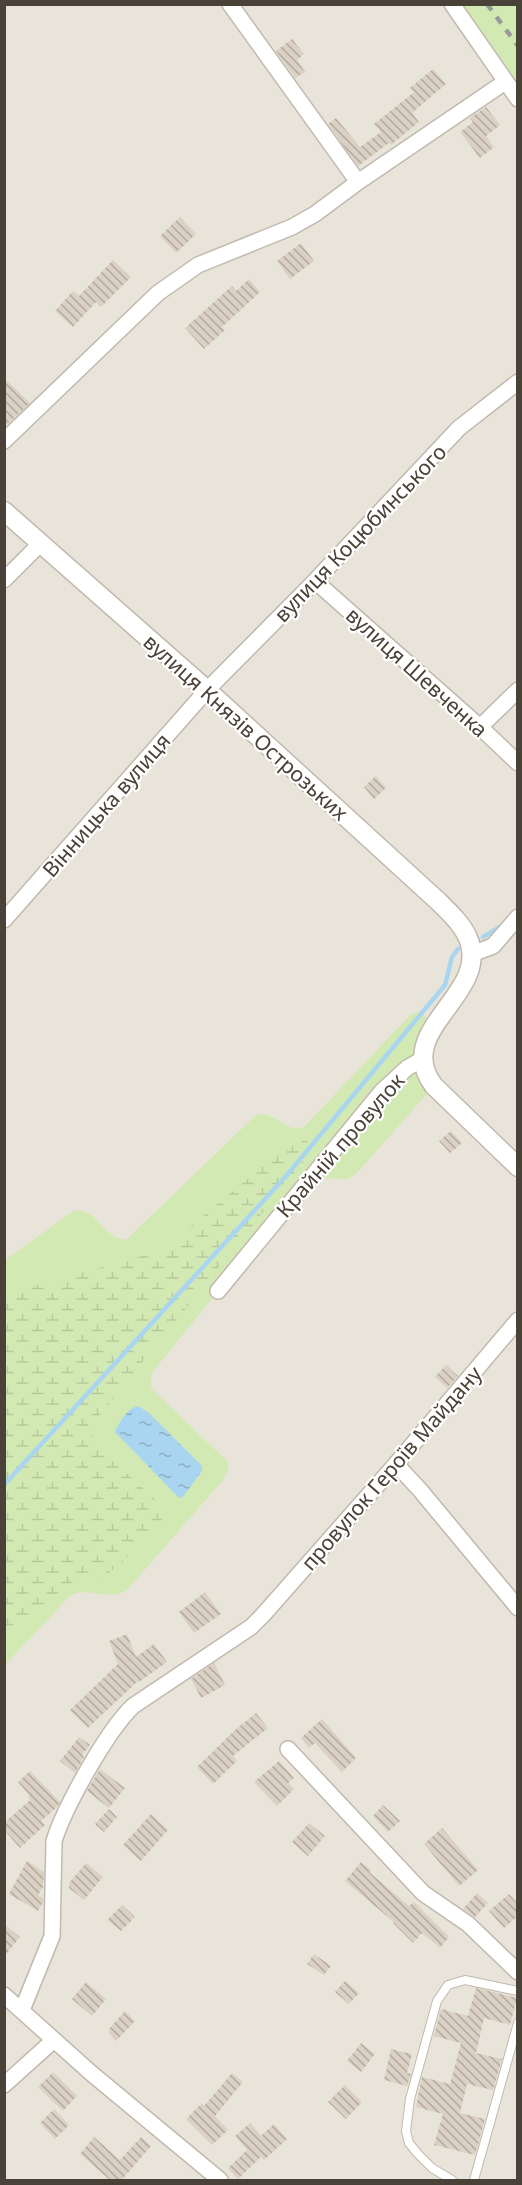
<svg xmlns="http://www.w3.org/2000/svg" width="522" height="2185" font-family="'Noto Sans',sans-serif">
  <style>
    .residential { fill: #e9e4d9 }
    .green { fill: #d3e9b4 }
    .wetland { fill: url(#wetland-marsh) }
    .water { fill: url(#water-ripples) }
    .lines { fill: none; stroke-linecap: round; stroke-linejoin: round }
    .stream { stroke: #a9d5f1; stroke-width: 4.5 }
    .building { fill: url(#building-back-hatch) }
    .service-casing { stroke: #c1b9ad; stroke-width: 10 }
    .minor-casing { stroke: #c1b9ad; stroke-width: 18 }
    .tertiary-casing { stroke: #c1b9ad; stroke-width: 21 }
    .service { stroke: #fff; stroke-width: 8 }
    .minor { stroke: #fff; stroke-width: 15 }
    .tertiary { stroke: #fff; stroke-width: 18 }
    .rail { stroke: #999; stroke-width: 4.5; stroke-dasharray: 8 8; stroke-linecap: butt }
    .labels { text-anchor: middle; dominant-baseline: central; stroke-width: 4.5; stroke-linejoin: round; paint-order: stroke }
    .street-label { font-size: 21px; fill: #4a4238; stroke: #fff }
  </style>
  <defs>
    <pattern id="wetland-marsh" width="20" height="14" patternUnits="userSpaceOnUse" patternTransform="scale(1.5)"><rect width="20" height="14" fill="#d3e9b4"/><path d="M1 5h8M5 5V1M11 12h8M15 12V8" fill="none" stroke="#b7c99c"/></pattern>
    <pattern id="water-ripples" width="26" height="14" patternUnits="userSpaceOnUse" patternTransform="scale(1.5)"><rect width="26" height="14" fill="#a9d5f1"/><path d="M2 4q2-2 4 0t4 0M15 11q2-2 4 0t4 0" fill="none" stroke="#8caec4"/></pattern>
    <pattern id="building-back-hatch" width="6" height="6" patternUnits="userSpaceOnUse" patternTransform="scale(1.5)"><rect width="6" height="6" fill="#dad0c3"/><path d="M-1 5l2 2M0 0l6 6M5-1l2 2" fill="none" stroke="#b3aa9f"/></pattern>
  </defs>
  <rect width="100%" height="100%" fill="#f5f2eb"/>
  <path class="residential" d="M5,5H452L518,99L517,2180H5Z"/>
  <path class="green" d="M452,5H517V99Z
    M418,1012L437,1024L431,1032L434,1086L358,1172L347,1180L318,1177L218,1291L151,1374V1388L228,1462V1468L224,1479L128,1589C110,1603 89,1585 70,1596L5,1665V1260L73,1211C96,1204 105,1242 127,1239L256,1115C277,1110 286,1136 305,1126L410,1015Z"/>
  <path class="wetland" d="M300,1140L307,1141L311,1145L306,1159L95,1421C90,1432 92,1437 98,1447L159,1503L163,1516L161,1523C148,1536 122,1565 108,1573C95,1580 80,1577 67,1585L5,1639V1304L22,1289L157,1252L168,1245L291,1143Z"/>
  <path class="water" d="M138,1406L148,1412L202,1466V1471L182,1498L178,1497L115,1432C118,1423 128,1408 138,1406Z"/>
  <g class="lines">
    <path class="stream" d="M483,937L500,927
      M4,1485L287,1175L445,985L452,957L458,949"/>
  </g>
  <path class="building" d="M292,39L304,54L297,60L305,72L295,78L276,51Z
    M433,69L446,84L412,113L419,122L391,145L389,143L358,166L328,124L336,118L360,147L381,132L374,124L414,92L410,88Z
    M486,107L500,125L486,136L494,147L480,158L460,132L473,122L470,118Z
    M180,217L196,234L176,253L160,236Z
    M301,243L314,261L290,279L277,261Z
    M113,260L131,277L101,307L96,302L73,327L55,311L73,291L79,296Z
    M249,279L260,292L222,327L225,330L204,349L185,328L232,286L236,291Z
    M4,378L30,403L4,427Z
    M376,776L386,788L374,799L364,787Z
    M451,1131L462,1143L450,1153L439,1141Z
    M446,1365L458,1376L447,1388L435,1377Z
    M205,1592L221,1614L194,1633L179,1612Z
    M127,1634L136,1657L154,1644L167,1662L139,1682L138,1681L88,1728L70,1710L118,1664L109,1641Z
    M214,1663L225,1685L201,1698L191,1679Z
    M256,1713L268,1728L233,1756L237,1761L213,1784L197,1767L235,1730Z
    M322,1719L356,1758L342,1772L315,1743L309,1748L301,1738Z
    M79,1737L90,1745L82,1755L84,1757L75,1773L60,1761Z
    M279,1761L294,1778L288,1783L294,1789L277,1806L254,1782Z
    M100,1769L125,1788L109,1808L87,1791Z
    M30,1771L60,1802L57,1807L41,1821L45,1825L20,1848L4,1830V1823L30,1800L28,1797L30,1796L18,1782Z
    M383,1805L400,1821L388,1832L373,1816Z
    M109,1809L117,1817L104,1832L95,1824Z
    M151,1814L168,1830L141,1861L123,1845Z
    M309,1823L325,1836L308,1856L292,1842Z
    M442,1828L478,1870L459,1886L424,1844Z
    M27,1861L44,1872L43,1887L38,1895L43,1898V1902L38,1911L9,1894Z
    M361,1862L371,1870L369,1872L409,1906L414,1902L449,1937L440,1948L422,1933L413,1943L393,1923L394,1922L345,1881Z
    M86,1863L103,1877L84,1900L69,1888V1883Z
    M477,1893L488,1903L475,1917L463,1909Z
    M509,1894L518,1904V1916L504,1928L489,1911Z
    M122,1905L135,1917L121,1931L107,1920Z
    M4,1924L20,1937L4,1957Z
    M314,1954L331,1966L324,1975L307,1964Z
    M345,1981L359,1993L349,2004L335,1992Z
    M86,1982L106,1999L92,2016L72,1999Z
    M476,1988L517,1998L510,2025L484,2018L476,2053L502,2059L493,2090L467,2084L460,2113L485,2119L475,2155L434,2145L443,2114L416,2107L422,2077L450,2084L461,2043L434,2036L441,2009L468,2016Z
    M125,2011L135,2021L116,2041L109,2033V2029Z
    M361,2043L375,2054L361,2072L347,2061Z
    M391,2049L412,2054L407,2073L411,2074L407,2086L384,2080Z
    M53,2072L77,2096L63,2111L38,2087Z
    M232,2073L243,2082L215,2116L228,2130L212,2145L186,2119L202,2103L204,2106Z
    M345,2085L362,2102L346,2119L328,2102Z
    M54,2109L69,2125L55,2139L40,2123Z
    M250,2123L261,2136L274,2124L287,2139L264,2160L261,2157L238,2179L228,2168L247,2150L235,2136Z
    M94,2137L120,2160L141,2137L151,2146L121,2181H111L80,2154Z"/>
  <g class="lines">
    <defs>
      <path id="service" d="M452,2180L432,2168L418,2154L409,2143L406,2131L410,2099L437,2001L448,1985L465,1980L518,1991
        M474,2180L518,2023"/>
      <path id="minor" d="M230,4L358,182
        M452,4L518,99
        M4,441L158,293L198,265L292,227L315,214L358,182L505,82
        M4,580L41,543
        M315,581L480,727L518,763
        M480,727L518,690
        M4,920L207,690L315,581L459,428L518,382
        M472,954L493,946L518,917
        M218,1291L382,1091L407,1068L421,1060
        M396,1464L420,1490L518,1608
        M288,1749L423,1893L468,1924L518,1972
        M4,1995L91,2073L220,2180
        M22,2010L52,1936L54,1841C65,1806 107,1731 133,1706L251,1627L263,1615L396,1464L518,1320
        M4,2085L54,2040"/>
      <path id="tertiary" d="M4,511L207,690L439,902C450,913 462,924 468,938C492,994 391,1030 434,1086L518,1167"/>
    </defs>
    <use href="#service" class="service-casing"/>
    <use href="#minor" class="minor-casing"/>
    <use href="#tertiary" class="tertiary-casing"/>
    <use href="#service" class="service"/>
    <use href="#minor" class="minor"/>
    <use href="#tertiary" class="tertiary"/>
    <path class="rail" d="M487,4L518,46"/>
  </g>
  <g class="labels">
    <g class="street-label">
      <text transform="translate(360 533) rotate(-46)">вулиця Коцюбинського</text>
      <text transform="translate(417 672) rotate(42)">вулиця Шевченка</text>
      <text transform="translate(246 727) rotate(42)">вулиця Князів Острозьких</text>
      <text transform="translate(106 805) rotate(-49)">Вінницька вулиця</text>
      <text transform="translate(340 1145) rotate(-49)">Крайній провулок</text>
      <text transform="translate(391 1468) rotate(-49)">провулок Героїв Майдану</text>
    </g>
  </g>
  <rect width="522" height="2185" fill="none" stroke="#4a4238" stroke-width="12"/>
</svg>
